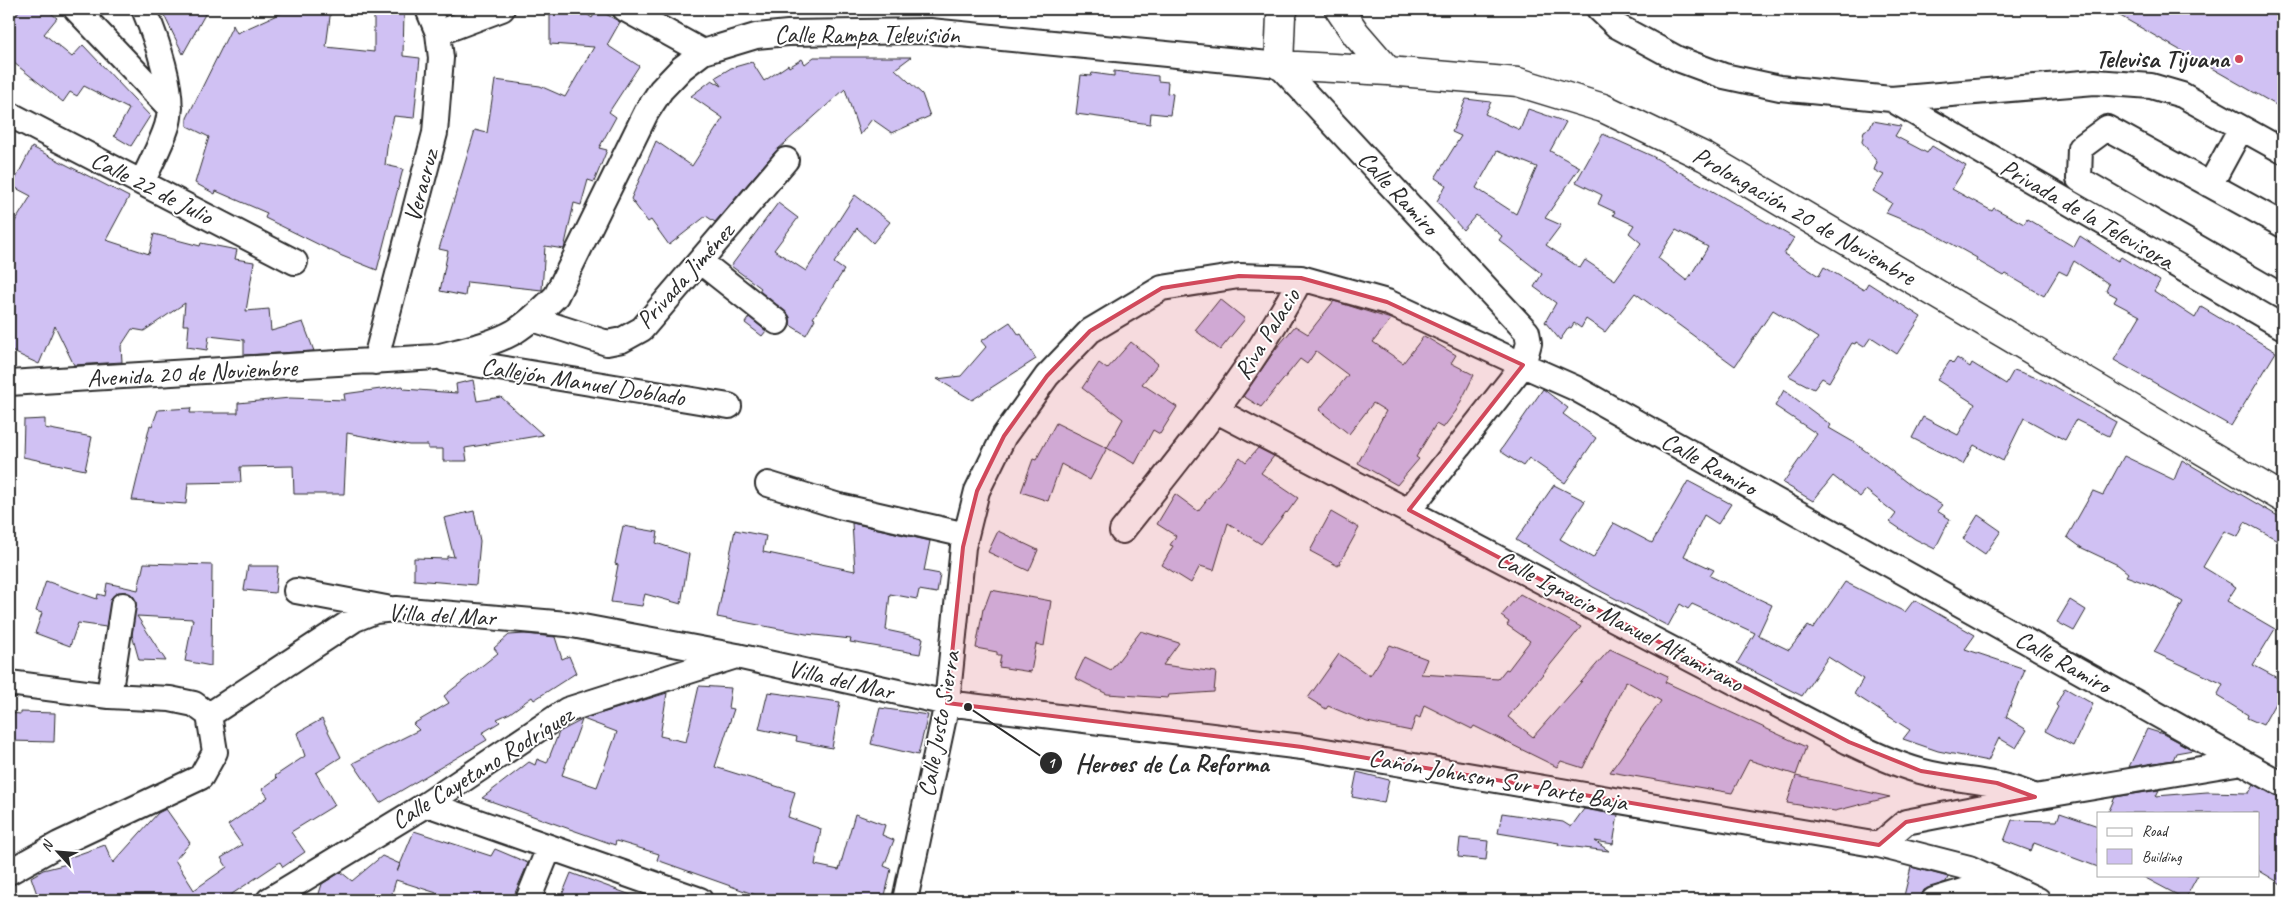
<svg xmlns="http://www.w3.org/2000/svg" width="2292" height="909" font-family="Caveat,sans-serif">
  <style>
    .building { fill: #d0c1f3; stroke: #2b2b2b; fill-rule: evenodd }
    .lines { fill: none; stroke-linecap: round; stroke-linejoin: round }
    .minor-casing { stroke: #2b2b2b; stroke-width: 28 }
    .major-casing { stroke: #2b2b2b; stroke-width: 31 }
    .minor { stroke: #fff; stroke-width: 24 }
    .major { stroke: #fff; stroke-width: 28 }
    .marked { fill: #d1495b; fill-opacity: 0.2; stroke: #d1495b; stroke-width: 4; stroke-linejoin: round }
    .poi-dot { fill: #d1495b; stroke: #fff; stroke-width: 2 }
    .labels { text-anchor: middle; dominant-baseline: central; stroke-width: 4; stroke-linejoin: round; paint-order: stroke }
    .street-label { font-size: 25px; fill: #2b2b2b; stroke: #fff }
    .poi-label { font-size: 25px; font-weight: bold; fill: #2b2b2b; stroke: #fff; text-anchor: end }
    .leader { fill: none; stroke: #2b2b2b; stroke-width: 2 }
    .callout-dot { fill: #2b2b2b; stroke: #fff; stroke-width: 2 }
    .mark-label { font-size: 15px; text-anchor: middle; font-weight: bold; fill: #fff }
    .callout-label { font-size: 26px; text-anchor: middle; font-weight: bold; fill: #2b2b2b; stroke: #fff; stroke-width: 4; stroke-linejoin: round; paint-order: stroke }
  </style>
  <rect width="100%" height="100%" fill="#fff"/>
  <filter id="ink" filterUnits="userSpaceOnUse"><feTurbulence type="fractalNoise" baseFrequency=".02" numOctaves="2"/><feDisplacementMap in="SourceGraphic" scale="10" xChannelSelector="R" yChannelSelector="G"/><feConvolveMatrix kernelMatrix="1 2 1 2 8 2 1 2 1" color-interpolation-filters="sRGB"/></filter>
  <g filter="url(#ink)">
    <path class="building" d="M21,9H46L57,18L44,34L72,57L83,45L150,116L131,146L114,136L129,109L84,86L77,96L70,92L63,102L9,59V23Z
      M161,9H208L183,54Z
      M290,9H331L326,47L374,52V12H404L403,56L420,58L414,118L394,116L388,140L385,165L403,169L377,270L342,256L265,218L267,213L216,191L215,194L195,183L209,137L187,126V118L233,25L237,33Z
      M550,9H580L592,18L597,9L620,22L607,45L639,66L609,112L616,117L599,148L607,150L594,182L588,180L581,205L574,203L564,249L545,246L542,290L467,282L465,296L440,291L448,251L439,249L475,130L487,133L495,80L540,86L565,97L594,47L550,44Z
      M2108,9H2283V109Z
      M814,57H911L895,69L922,94L930,116L892,133L872,119L860,135L845,89L776,151L715,222L706,216L669,245L651,220L648,222L631,199L656,141L692,166L723,118L691,96L712,80L722,86L716,77L731,68L752,62L764,81L788,65L789,67L802,59L805,64Z
      M1114,71L1158,76V81L1168,82L1167,93L1173,94L1170,115L1151,113L1150,124L1076,114L1081,75L1091,76L1092,73L1114,76Z
      M1466,99L1491,102L1485,114L1520,130L1528,109L1566,122L1550,151L1580,167L1545,218L1561,225L1546,245L1580,268L1585,260L1615,280L1641,243L1629,233L1634,225L1613,215L1615,212L1598,204L1602,195L1576,182L1603,134L1652,156L1794,238L1784,254L1819,276L1824,267L1864,290L1868,283L1921,317L1897,354L1871,337L1864,347L1856,342L1855,344L1852,343L1829,382L1822,378L1814,389L1789,376L1818,338L1773,310L1735,366L1635,293L1605,332L1586,319L1581,328L1574,323L1571,328L1569,327L1560,340L1545,322L1556,303L1534,287L1542,274L1499,240L1502,236L1476,215L1463,230L1437,201L1446,185L1435,178L1461,136L1452,132ZM1497,151L1537,167L1516,214L1476,188ZM1676,230L1708,247L1687,281L1658,258Z
      M1873,121L1901,126L1895,136L1927,153L1932,146L1966,166L1952,189L1992,211L1994,208L2024,224L2027,219L2074,247L2080,236L2118,261L2121,257L2160,281L2154,291L2195,318L2201,307L2276,352L2231,426L2114,360L2140,316L2114,302L2117,297L2106,291L2109,284L2074,261L2067,275L2059,271L2044,296L2006,274L2004,276L1976,260L1977,258L1925,229L1886,213L1892,203L1873,191L1884,175L1874,170L1877,162L1862,142L1864,131L1870,128Z
      M32,147L129,197L106,240L149,254L154,234L200,246L201,243L237,250L235,259L254,262L246,311L269,309L271,331L303,322L314,351L244,355V340L209,336L207,350L187,347L189,325H183L185,303L144,331L132,329L121,346L122,362L74,365L55,326L39,364L9,350V231L31,196L12,186Z
      M855,195L890,222L873,243L857,228L834,263L844,270L813,318L815,319L806,335L790,325V317L786,312L759,291L761,288L731,266L778,203L798,218L774,250L806,271Z
      M1220,299L1245,319L1220,350L1195,330Z
      M1334,301L1391,319L1373,342L1403,363L1424,336L1456,355L1451,363L1474,375L1456,411L1443,428L1436,424L1416,457L1419,459L1397,485L1358,463L1386,411L1373,403L1349,434L1319,410L1348,375L1316,351L1307,364L1300,359L1261,407L1243,396L1275,350L1295,326L1308,334Z
      M749,317L766,331L762,336L745,323Z
      M1010,322L1019,335L1021,334L1036,359L972,400L937,379L961,376L986,347L981,341Z
      M1131,342L1158,364L1142,384L1177,407L1160,434L1153,430L1135,464L1107,448L1123,419L1082,388L1099,363L1107,369Z
      M1957,358L1970,367L1972,363L2006,384L2014,370L2040,379L2116,422L2109,436L2076,420L2065,440L2024,418L2003,461L1974,445L1963,464L1912,438L1923,417L1958,435L1975,404L1937,380L1950,361L1953,364Z
      M473,380L477,401L501,397L543,435L465,448L467,461H443V449H428V445H409L347,433L344,494H294L293,466L240,467L241,482L188,483L186,504L132,500L150,425L152,426L158,410L191,408L190,413H238V403L290,398L345,400L344,394L403,386L404,389L457,393L456,384Z
      M1543,389L1568,408L1563,414L1596,438L1565,483L1529,458L1523,466L1500,451Z
      M1784,390L1831,425L1829,428L1855,443L1914,488L1942,505L1937,511L1950,519L1935,549L1915,539L1890,522L1896,514L1866,490L1860,497L1833,476L1813,501L1783,483L1817,434L1775,406Z
      M45,419V428L92,437L85,470L23,457L24,420Z
      M1056,423L1107,448L1090,480L1061,464L1048,501L1021,492L1033,459L1036,460Z
      M1258,448L1274,456L1261,473L1298,498L1287,513L1286,512L1261,544L1228,523L1214,570L1200,566L1191,583L1162,565L1173,546L1170,545L1176,536L1157,524L1175,494L1198,511L1240,457L1246,462Z
      M2124,456L2174,480L2182,460L2283,519V543L2245,522L2238,537L2224,531L2203,567L2236,587L2227,601L2275,629L2253,665L2283,681V689L2263,725L2247,718L2248,715L2217,696L2223,684L2154,652L2183,602L2158,588L2126,576L2128,573L2118,565L2082,548L2067,537L2093,491L2103,495Z
      M1688,481L1731,504L1718,524L1704,515L1684,556L1714,570L1710,576L1772,605L1758,635L1789,650L1808,626L1813,629L1845,582L1905,612L1914,600L1975,635L1965,649L2025,669L2006,717L2027,730L2016,748L1999,738L1988,761L1938,751L1903,739L1910,730L1854,694L1863,679L1828,657L1802,696L1737,663L1755,633L1692,604L1688,609L1680,604L1668,626L1593,587L1516,540L1554,485L1585,501L1560,539L1593,558L1614,523L1652,543Z
      M474,511L480,541L476,585L414,580V558L447,559V556L454,557L444,518Z
      M1331,512L1359,528L1338,566L1310,551Z
      M1978,515L2001,531L1985,554L1963,539Z
      M852,523L930,541L924,571L940,574L937,593L919,590L917,599L890,594L886,630L923,638L920,654L850,642L851,639L806,634L717,617L735,530L766,536L763,552L855,571Z
      M623,526L658,532L656,543L689,554L681,604L645,594L642,606L611,602L618,565L615,564Z
      M998,531L1038,550L1029,571L988,552Z
      M144,563L212,565L211,666L185,661L193,619L137,616L166,661L139,660L132,635L136,600L132,595L126,592H118L112,597L106,627L78,623L70,646L35,633L42,613L36,611L46,581L97,599L98,594L105,596L107,583L138,590Z
      M248,566H278L275,593L244,590Z
      M991,590L1051,601L1044,646L1036,644L1031,672L999,667L1001,655H997V652L976,648L983,609H984Z
      M1520,594L1581,627L1508,717L1533,737L1610,649L1668,676L1665,682L1806,747L1796,775L1749,760L1732,793L1610,772L1661,701L1626,681L1583,768L1561,761L1557,767L1474,726L1472,729L1424,705L1420,718L1416,716L1411,731L1367,722L1328,706L1326,709L1308,698L1339,654L1370,676L1390,645L1427,659L1421,674L1498,679L1506,669L1508,670L1530,641L1507,625L1509,622L1501,616Z
      M2070,600L2086,610L2074,631L2057,622Z
      M1141,631L1179,643L1163,665L1216,672L1214,692L1169,695L1168,698L1107,694L1075,678L1085,657L1111,670Z
      M525,634L555,637L562,659L569,656L576,673L534,700L532,697L510,713L497,719L500,722L482,733L487,740L380,803L353,763L419,730L413,724L449,703L444,696L498,653L494,648L509,635Z
      M699,686L731,688L728,708L734,709L715,767L795,792L788,817L821,829L815,865L839,870L855,814L885,825L882,835L894,840L884,866L891,869L884,900H770L657,860L659,854L616,841L615,845L482,798L529,762L535,765L537,759L547,763L559,732L582,720L562,775L597,787L617,732L583,719L667,693L660,736L686,742Z
      M2065,688L2093,704L2073,746L2045,731L2058,707L2056,705Z
      M768,692L840,702L832,748L796,741L797,737L759,729Z
      M880,708L928,715L918,755L871,744Z
      M21,712L55,713L54,742L9,741V713L21,714Z
      M322,719L341,757L316,773L335,805L291,832L305,852L283,867L280,862L223,900H39L31,877L43,870L67,864L65,859L105,845L113,863L158,813L166,809L190,843L175,860L194,890L227,867L221,858L242,845L228,825L268,797L262,789L277,778L275,776L305,756L297,733Z
      M2147,729L2163,734L2193,750L2176,753L2173,760L2129,767Z
      M1357,772L1389,780L1384,803L1352,797Z
      M1796,776L1890,797L1835,811L1787,803Z
      M2254,784L2283,799V885L2258,870V813H2108L2115,797L2159,790L2156,796L2207,792L2249,793Z
      M1584,809L1618,815L1613,844L1595,841L1609,851L1558,845L1559,843L1498,833L1502,813L1563,822L1571,827Z
      M2060,813L2098,826V867L2034,843L2031,851L2004,841L2012,820L2057,821Z
      M414,831L491,856L495,849L528,863L512,900H445L446,896L396,880L390,900H317L322,884L341,872L352,881L382,856L400,864L397,872Z
      M1460,838L1488,841L1486,860L1458,857Z
      M1911,867L1948,877L1946,882L1924,890L1919,900H1903Z
      M571,873L639,898V900H560Z
      M2140,875H2198L2185,899Z"/>
    <g class="lines">
      <defs>
        <path id="minor" d="M76,9L170,108
          M625,9L703,52
          M1599,9L1617,26L1678,59L1724,76L1780,88L1891,99L2095,82L2151,86L2182,95L2283,151
          M438,33L502,9
          M1891,99L2283,327
          M9,114L295,262
          M142,183C150,164 161,145 167,126C177,95 156,38 144,9
          M2210,185L2241,128
          M2283,225L2107,128L2080,148L2079,179L2283,297
          M701,262L777,322
          M1301,278L1387,302L1523,365L1409,510
          M533,319L607,343L622,340L642,329L786,160
          M445,359L729,406
          M375,362L435,133L441,58L438,33L428,9
          M9,383L436,357C462,350 491,345 514,332C530,322 543,309 556,296L646,113L661,90L682,68L703,52L756,36L788,33L930,31L1279,65L1527,332L1529,343L1523,365L1575,388L2283,785
          M1217,411L1849,742C1872,753 1895,764 1920,771C1959,782 1996,779 2035,797
          M768,484L839,506L966,535
          M296,591L386,608
          M9,683L109,696L170,699L194,704L209,715
          M109,696L123,605
          M209,715L355,619L375,611L396,609L567,624L737,656L947,703L1302,747L1879,845L1969,868L2038,900
          M427,804L700,900
          M1879,845L1906,822L2035,797L2242,762
          M9,872L59,844L201,777L215,752L209,715
          M269,900L427,804L567,710L733,657
          M528,900L549,848
          M905,900L947,703L963,547L977,491L1004,436L1047,376L1090,331L1162,288L1239,276L1301,278C1253,370 1186,450 1122,531
          M1934,900L1997,881"/>
        <path id="major" d="M1284,9L1281,15L1279,65L1388,71L1518,82L1603,108L1705,157L2283,498
          M1339,9L1356,34L1388,71"/>
      </defs>
      <use href="#minor" class="minor-casing"/>
      <use href="#major" class="major-casing"/>
      <use href="#minor" class="minor"/>
      <use href="#major" class="major"/>
    </g>
  </g>
  <path class="marked" d="M1239,276L1301,278L1387,302L1523,365L1409,510L1849,742L1921,771L1997,783L2035,797L1906,822L1879,845L1302,747L947,703L963,547L977,491L1004,436L1047,376L1090,331L1162,288Z"/>
  <circle class="poi-dot" cx="2239" cy="59" r="5"/>
  <g class="labels">
    <g class="street-label">
      <text x="867" y="35">Calle Rampa Televisión</text>
      <text transform="translate(421 186) rotate(-75)">Veracruz</text>
      <text transform="translate(152 188) rotate(27)">Calle 22 de Julio</text>
      <text transform="translate(1398 193) rotate(47)">Calle Ramiro</text>
      <text transform="translate(2087 214) rotate(30)">Privada de la Televisora</text>
      <text transform="translate(1804 216) rotate(30)">Prolongación 20 de Noviembre</text>
      <text transform="translate(685 276) rotate(-48)">Privada Jiménez</text>
      <text transform="translate(1267 334) rotate(-58)">Riva Palacio</text>
      <text transform="translate(192 373) rotate(-3)">Avenida 20 de Noviembre</text>
      <text transform="translate(583 382) rotate(9)">Callejón Manuel Doblado</text>
      <text transform="translate(1709 464) rotate(29)">Calle Ramiro</text>
      <text transform="translate(442 615) rotate(3)">Villa del Mar</text>
      <text transform="translate(1620 621) rotate(28)">Calle Ignacio Manuel Altamirano</text>
      <text transform="translate(2063 662) rotate(29)">Calle Ramiro</text>
      <text transform="translate(841 680) rotate(13)">Villa del Mar</text>
      <text transform="translate(939 724) rotate(-80)">Calle Justo Sierra</text>
      <text transform="translate(482 768) rotate(-32)">Calle Cayetano Rodríguez</text>
      <text transform="translate(1498 780) rotate(10)">Cañón Johnson Sur Parte Baja</text>
    </g>
    <g class="poi-label">
      <text x="2229" y="59">Televisa Tijuana</text>
    </g>
  </g>
  <path class="leader" d="M968 707L1051 763"/>
  <g class="callout-dot">
    <circle cx="968" cy="707" r="5"/>
    <circle cx="1051" cy="763" r="12"/>
  </g>
  <g class="mark-label">
    <text x="1051" y="768">1</text>
  </g>
  <g class="callout-label">
    <text x="1172" y="772">Heroes de La Reforma</text>
  </g>
  <rect width="2292" height="909" fill="none" stroke="#fff" stroke-width="30"/>
  <rect x="15" y="15" width="2262" height="879" fill="none" stroke="#2b2b2b" stroke-width="2" filter="url(#ink)"/>
  <rect x="2097" y="812" width="162" height="65" fill="#ffffff" stroke="#aaaaaa"/>
  <rect x="2107" y="828" width="25" height="8" fill="#ffffff" stroke="#aaaaaa"/>
  <text x="2142" y="836" font-size="15" fill="#2b2b2b">Road</text>
  <rect x="2107" y="849" width="25" height="15" fill="#d0c1f3" stroke="#aaaaaa"/>
  <text x="2142" y="862" font-size="15" fill="#2b2b2b">Building</text>
  <g transform="translate(58 852) rotate(296)" stroke="#ffffff" stroke-width="4" paint-order="stroke">
  <path d="M0-4L9 19L0 12L-9 19Z" fill="#2b2b2b"/>
  <text y="-8" font-size="14" font-weight="bold" text-anchor="middle" fill="#2b2b2b">N</text>
  </g>
</svg>
